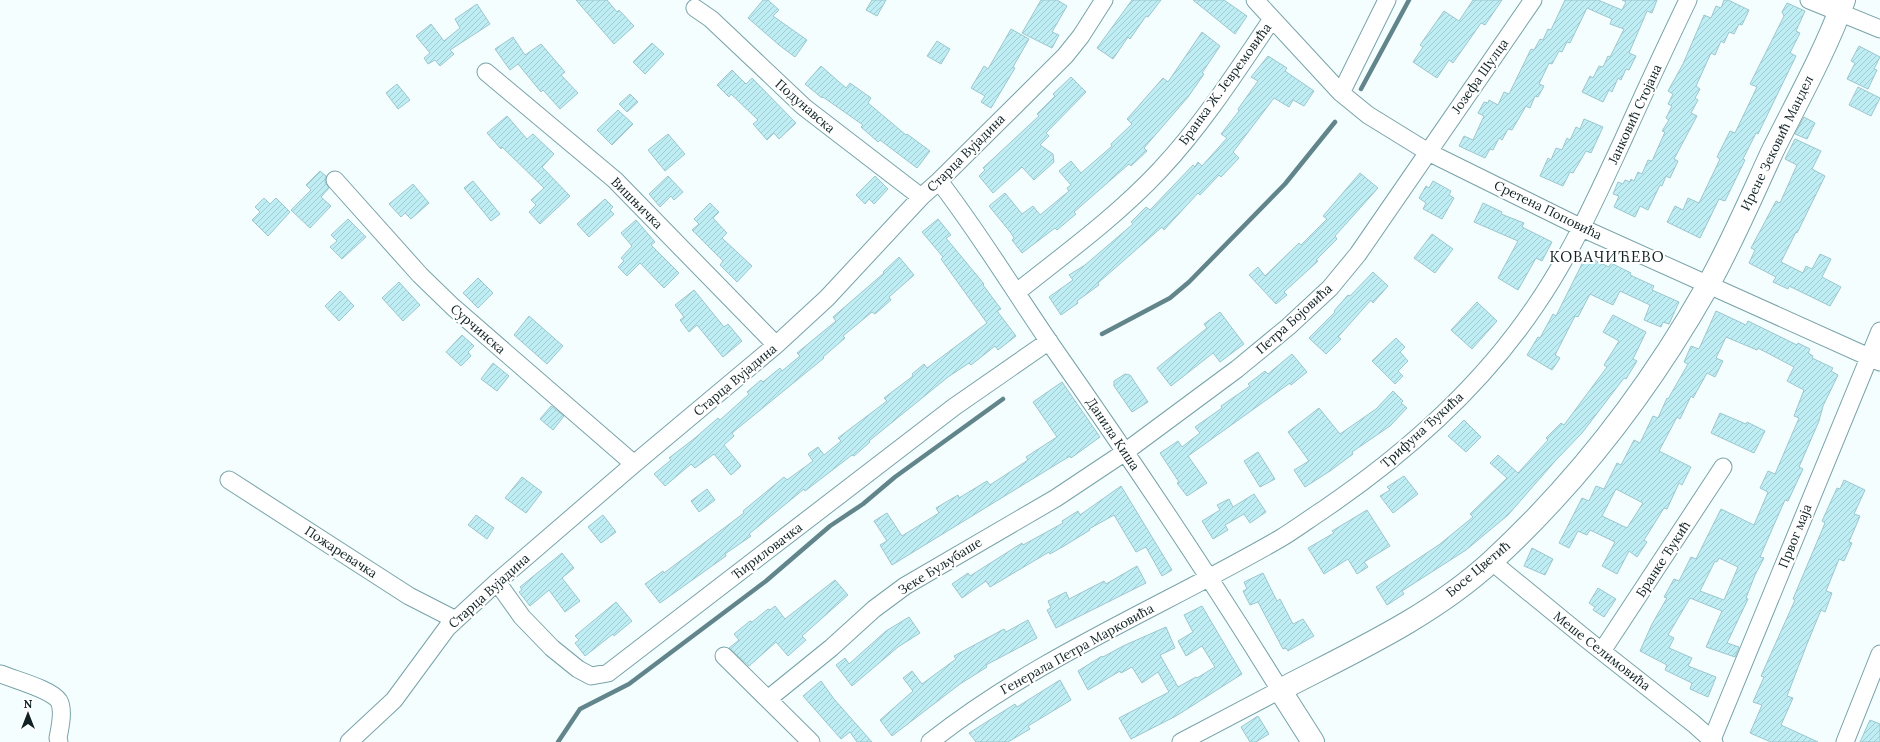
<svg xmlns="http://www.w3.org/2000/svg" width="1880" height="742" font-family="Lora,serif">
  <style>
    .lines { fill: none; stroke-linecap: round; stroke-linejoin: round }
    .stream { stroke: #61858b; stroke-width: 4.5 }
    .building { fill: url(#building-hatch); stroke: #9cc7ce; fill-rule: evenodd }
    .minor-casing { stroke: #78a3a9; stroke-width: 19 }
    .tertiary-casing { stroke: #78a3a9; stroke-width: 24 }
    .minor { stroke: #fff; stroke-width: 17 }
    .tertiary { stroke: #fff; stroke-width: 22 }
    .labels { text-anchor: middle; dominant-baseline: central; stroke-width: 4; stroke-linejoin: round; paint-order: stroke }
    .street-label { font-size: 13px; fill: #112224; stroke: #fff }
    .quarter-label { font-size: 15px; letter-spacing: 1px; fill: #112224; stroke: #fff }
  </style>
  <defs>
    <pattern id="building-hatch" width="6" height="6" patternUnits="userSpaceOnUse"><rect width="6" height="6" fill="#beedf4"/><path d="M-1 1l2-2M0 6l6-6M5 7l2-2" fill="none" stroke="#a2cbd1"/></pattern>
  </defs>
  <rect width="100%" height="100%" fill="#f5feff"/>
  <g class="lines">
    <path class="stream" d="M1361,89L1409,0
      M1102,334L1170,298L1189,282L1285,184L1335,122
      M558,742L580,709L629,684L766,581L830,526L863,504L895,477L1003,399"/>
  </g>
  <path class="building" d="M576,0H607L617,12L619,10L634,26L614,44Z
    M763,0H768L779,10L773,16L807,40L795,57L779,45L748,18Z
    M872,0H886L877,16L866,10Z
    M1041,0H1057L1067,6L1052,32L1059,35L1052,48L1022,33Z
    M1132,0H1161L1148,17L1146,16L1130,39L1128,37L1113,59L1097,48Z
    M1193,0H1224L1247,16L1235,34Z
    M1473,0H1502L1485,25L1481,23L1453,63L1449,60L1437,78L1413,62L1423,47L1420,45L1444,11L1459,21Z
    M1565,0H1598L1622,10L1626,2L1622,0H1657L1652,13L1647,11L1629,53L1636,56L1629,70L1626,69L1621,80L1618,78L1612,92L1609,90L1603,102L1582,92L1590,76L1593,78L1599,66L1603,67L1608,56L1610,57L1624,29L1610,24L1612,19L1587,8L1570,43L1567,42L1562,52L1559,51L1552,64L1549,63L1539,84L1544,86L1538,97L1535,96L1530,108L1526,106L1512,130L1508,129L1502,140L1499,138L1493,150L1490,149L1485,158L1459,146L1464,136L1473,140L1484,116L1478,113L1484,102L1488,103L1489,100L1498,105L1504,92L1509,94L1531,49L1534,50L1540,39L1543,40L1548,29L1551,30Z
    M1724,0H1728L1749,10L1742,25L1739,24L1734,34L1729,32L1724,43L1721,41L1715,55L1711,53L1696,86L1700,89L1695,98L1698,100L1691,113L1697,116L1674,159L1678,161L1670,178L1666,176L1662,186L1660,185L1648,210L1640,206L1635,217L1614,207L1619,196L1613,194L1618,182L1623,184L1625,180L1630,182L1631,179L1634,181L1638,172L1642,174L1648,160L1652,161L1665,132L1662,131L1669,120L1666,118L1672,106L1668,104L1673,94L1668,91L1683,64L1704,15L1711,18L1716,6L1721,8Z
    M1787,3L1805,11L1796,31L1800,33L1790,53L1796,56L1758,134L1756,133L1743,159L1745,160L1725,201L1719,199L1700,238L1667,222L1675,206L1683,210L1688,198L1699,203L1720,159L1717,157L1730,131L1735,133L1757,87L1750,84L1784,16L1782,12Z
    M477,4L490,24L450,50L454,54L440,66L435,60L428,64L424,58L430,53L416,36L431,24L444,41L460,28L455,19Z
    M1011,29L1029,39L1013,67L1015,68L991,108L981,102L985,96L971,88L984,66L988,69Z
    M1202,32L1220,46L1202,73L1204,74L1188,97L1144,148L1147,151L1131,166L1129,164L1074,212L1076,214L1057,230L1055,228L1022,253L1012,240L1014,238L1011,233L989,206L1005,193L1022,214L1033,206L1040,215L1069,191L1067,188L1071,185L1059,171L1071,161L1081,173L1112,146L1111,144L1132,124L1127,119L1163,78L1168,82Z
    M513,37L525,55L541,44L565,72L561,75L578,93L560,109L543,90L541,92L518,64L510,70L495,49Z
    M937,41L950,49L941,64L927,56Z
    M652,43L664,54L645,74L633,62Z
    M1859,46L1880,57L1874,69L1877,70L1868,89L1847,79L1855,63L1851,61Z
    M1268,56L1287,68L1285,71L1314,91L1304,106L1293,100L1289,107L1274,98L1233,152L1239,158L1221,177L1219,175L1200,195L1198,193L1164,230L1162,227L1098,283L1099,285L1077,301L1078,303L1061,315L1049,297L1073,280L1069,275L1085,265L1133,224L1131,222L1146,207L1150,210L1193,165L1195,167L1198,162L1202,166L1227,138L1221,134L1239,111L1238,109L1258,81L1251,77Z
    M821,66L846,88L850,83L871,98L868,103L906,135L907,134L930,151L917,168L880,140L878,142L861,127L863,125L823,97L822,98L805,84Z
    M732,70L746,84L752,78L796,123L779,139L774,133L767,140L753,124L758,120L731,94L729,97L717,85Z
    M1071,77L1086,92L1046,133L1049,136L1040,145L1053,154L1054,162L1034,180L1022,167L993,193L979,176L985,170L983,168L1039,116L1037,114L1055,96L1053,94Z
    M397,84L410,100L398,109L386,93Z
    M1858,87L1880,98L1871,116L1849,105Z
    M630,94L638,102L627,112L619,104Z
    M618,110L633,124L612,145L597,130Z
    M507,116L527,139L533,134L554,154L542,167L570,196L540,224L529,212L536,205L531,200L544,188L502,147L501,149L487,133Z
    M1804,117L1815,123L1807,139L1795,134Z
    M1584,119L1603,127L1591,153L1586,151L1573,173L1570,172L1563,186L1540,176L1548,158L1551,160L1556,148L1562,150L1567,138L1570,140L1576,127L1580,129Z
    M668,134L685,154L665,171L648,150Z
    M1795,139L1821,151L1812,169L1825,176L1797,233L1796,232L1781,262L1803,273L1806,266L1812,269L1820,254L1831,259L1822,277L1841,287L1830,306L1789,286L1788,289L1773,282L1776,277L1749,263L1755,250L1751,248L1776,201L1780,203L1797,165L1785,159Z
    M320,171L326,176L325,182L329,188L321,197L331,206L310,228L291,210L311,190L306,185Z
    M1360,173L1378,188L1335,236L1337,239L1316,260L1318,261L1284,292L1287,295L1276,304L1249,275L1258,267L1265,276L1299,243L1301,245L1327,219L1323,216Z
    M668,176L683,192L674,200L671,196L660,207L649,194Z
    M875,176L888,189L874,204L869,199L865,204L856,195Z
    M473,181L500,214L491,221L464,188Z
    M1433,181L1451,191L1449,195L1454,198L1442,219L1423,209L1426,203L1419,198L1426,186L1429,188Z
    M413,184L429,203L411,219L405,213L401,217L389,204Z
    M264,198L270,204L276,198L290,212L268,236L252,220L260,212L255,207Z
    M605,199L613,207L610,210L614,214L589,237L577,224Z
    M710,203L719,212L713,218L727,233L722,238L752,266L737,282L720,265L723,261L692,230L699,224L694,219Z
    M1483,203L1502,212L1501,214L1524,223L1522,227L1552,242L1542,261L1536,258L1518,290L1498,278L1518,241L1474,222Z
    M348,219L366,237L342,259L330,247L337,241L331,235Z
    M938,219L951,235L946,238L984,284L983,285L1001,309L997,311L1016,336L998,350L995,346L971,365L969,363L948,377L869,441L870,442L854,456L852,455L805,491L804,489L749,534L751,536L725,554L726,556L660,603L645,584L663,571L664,573L744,513L743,511L784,477L787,480L813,461L808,454L818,447L824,455L841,441L838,438L887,401L884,398L913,376L912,374L924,364L927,368L987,323L941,259L943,257L922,232Z
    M636,220L655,242L651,245L679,273L664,288L640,263L627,276L618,267L624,261L621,258L632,246L621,233Z
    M1432,234L1453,249L1435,273L1414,258Z
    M1586,256L1609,267L1611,263L1631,273L1630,275L1654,286L1652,290L1679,302L1669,324L1663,322L1661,327L1644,320L1650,305L1620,291L1613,305L1590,294L1578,317L1575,316L1555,355L1560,358L1552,370L1527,355L1538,337L1540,338L1553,314L1556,316Z
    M899,257L914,275L889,297L891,300L875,314L872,312L843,336L845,338L823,357L824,358L732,433L734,436L724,445L741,466L731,475L714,454L695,468L691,464L665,486L654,474L671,460L669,458L695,438L718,418L720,420L749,394L747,392L761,380L763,382L780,368L782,371L800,356L797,353L836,321L833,317L884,273L883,272Z
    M1373,272L1388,286L1373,303L1371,300L1338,337L1341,339L1326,354L1309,338L1335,312L1334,311L1348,295L1350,296Z
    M478,278L493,293L478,308L463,293Z
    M399,282L420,305L403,321L382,298Z
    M694,290L724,327L728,324L742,341L723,357L697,325L689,332L680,320L684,317L675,305Z
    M340,291L354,306L339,321L325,306Z
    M1477,302L1497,321L1472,349L1451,330Z
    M1716,311L1746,325L1748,321L1797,345L1798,343L1810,349L1808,353L1813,356L1812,358L1833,368L1831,371L1838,375L1823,406L1819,421L1799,467L1803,469L1788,501L1785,500L1773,527L1760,557L1764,558L1755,575L1746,598L1748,599L1727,643L1739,647L1735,657L1706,647L1722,611L1690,598L1668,635L1674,638L1669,648L1692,658L1688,666L1716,677L1708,697L1690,689L1692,683L1665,670L1667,665L1640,651L1652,624L1667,598L1664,597L1674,579L1679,581L1691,557L1696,559L1721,509L1754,525L1768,492L1760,488L1768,471L1775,474L1799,418L1794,416L1804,390L1787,381L1794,367L1758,348L1757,350L1726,337L1716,358L1723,361L1715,377L1707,373L1693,398L1691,396L1680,419L1677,417L1659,451L1691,467L1682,485L1679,483L1667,509L1664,508L1644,540L1647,542L1637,557L1629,551L1617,574L1602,566L1615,542L1590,530L1587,535L1578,531L1569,548L1559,543L1582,498L1589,501L1596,486L1604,489L1617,463L1621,465L1634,440L1640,443L1653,416L1658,418L1667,398L1668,399L1688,364L1684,362L1691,346L1699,349ZM1616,489L1643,503L1627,528L1602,516ZM1719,558L1738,567L1724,600L1700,591L1715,561L1717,562Z
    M1220,312L1244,344L1220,362L1213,353L1171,386L1157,368L1207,328L1204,324Z
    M1613,315L1646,332L1633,359L1637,361L1626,379L1624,378L1582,433L1556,460L1508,515L1466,550L1402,591L1404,594L1387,605L1376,587L1440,544L1473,517L1470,514L1507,478L1490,463L1498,455L1518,473L1548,440L1546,438L1561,423L1564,425L1607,367L1604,365L1619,341L1603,332Z
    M529,316L563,346L547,364L514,335Z
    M462,335L474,346L468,352L471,356L461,366L446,352Z
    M1396,338L1405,347L1400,352L1408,361L1398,371L1403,376L1395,384L1372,361Z
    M1292,354L1307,372L1291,385L1290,383L1188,456L1207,483L1187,496L1177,483L1179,482L1160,453L1178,441L1182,447L1200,433L1195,427L1222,408L1221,406L1250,386L1248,384L1265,371L1268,374Z
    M493,363L509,376L497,391L481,379Z
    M1125,374L1130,375L1148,402L1132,412L1114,386V381Z
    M1062,382L1100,437L1071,458L1070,456L892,565L880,545L887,541L874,521L887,513L902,536L939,513L936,508L958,495L959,498L987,481L990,485L1028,460L1026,457L1057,437L1033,402Z
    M1393,391L1403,401L1401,403L1407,408L1390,426L1352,452L1353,454L1330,471L1305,487L1294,470L1309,461L1288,432L1319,408L1340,434L1376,409Z
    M551,406L564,416L553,430L540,419Z
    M1720,413L1746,424L1747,422L1765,431L1754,453L1711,433Z
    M1464,420L1481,437L1466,452L1448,436Z
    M1258,452L1275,479L1260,487L1244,461Z
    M1404,476L1418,494L1393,513L1380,496L1390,490L1387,487Z
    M522,477L542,492L526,513L505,498Z
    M1844,480L1865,490L1854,514L1860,516L1849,542L1852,543L1844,561L1839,559L1826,591L1832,593L1825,612L1821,610L1807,644L1787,696L1793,698L1781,725L1818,742H1771L1750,733L1762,705L1753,702L1764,677L1761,676L1795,600L1793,599L1825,523L1822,521L1837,488L1840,489Z
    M1121,486L1172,570L1162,576L1146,547L1136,552L1114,515L1089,529L1090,530L1064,546L1050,554L1049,552L990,587L986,581L962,598L952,584L968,573L970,576L1022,543L1023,545L1063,523L1062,521L1078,511L1080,515Z
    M707,489L715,500L699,512L691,501Z
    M1254,494L1266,512L1250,523L1244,514L1225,525L1228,530L1213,539L1202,521L1220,510L1217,505L1229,499L1233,507Z
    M1367,510L1390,546L1364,562L1368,567L1357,574L1348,559L1324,574L1308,548L1334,533L1332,531Z
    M476,515L494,528L487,539L468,525Z
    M603,515L616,532L601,543L588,527Z
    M1532,548L1553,559L1545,575L1524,566Z
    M562,553L574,568L562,578L580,601L565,612L549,590L530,606L519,592L522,590L520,587Z
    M1137,566L1146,583L1056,628L1047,610L1051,608L1048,601L1066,592L1069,599L1104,581L1106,584Z
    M1263,573L1277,601L1280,599L1293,624L1303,619L1314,636L1288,651L1286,648L1283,649L1258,602L1250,605L1243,591L1247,589L1244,582Z
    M835,580L848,595L802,636L806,640L788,656L776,642L749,666L729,648L739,640L734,634L750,621L752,622L768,609L770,610L775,606L785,619Z
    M1598,588L1616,599L1604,617L1593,610L1595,607L1589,603Z
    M616,602L632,621L614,636L613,634L585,656L575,643L579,640L575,636Z
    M1202,606L1242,674L1176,716L1131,739L1119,718L1169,692L1158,672L1142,683L1132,667L1121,673L1120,671L1088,690L1078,671L1102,656L1103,657L1123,646L1166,627L1175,648L1160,655L1178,687L1196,677L1197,678L1215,667L1202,646L1186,656L1178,641L1193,632L1184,615Z
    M909,617L920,633L898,647L852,686L836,665L845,658L849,664L886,631Z
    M1028,620L1037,638L986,665L987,667L960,684L892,736L880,720L913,691L903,678L912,671L922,684L956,659L954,656L1004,629L1006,632Z
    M1060,680L1071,700L1028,726L1030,729L1008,742H976L969,733L1015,704L1017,707Z
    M821,681L834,699L872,742H857L850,732L841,739L803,696Z
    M1258,716L1269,734L1256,742H1250L1241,727Z
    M1870,720L1880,724V742H1860Z"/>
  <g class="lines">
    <defs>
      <path id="minor" d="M1255,0L1341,93L1368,115L1428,152L1582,228L1880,362
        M1809,0L1880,29
        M695,8L711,19L804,107L921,197
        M486,72L615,180L776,345
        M1341,93L1387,0
        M335,180L420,275L453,307L634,464
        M939,181C980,234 1014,291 1052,346C1131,459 1208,573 1280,690L1181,742
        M1017,292C1066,253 1117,216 1160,170C1203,124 1237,71 1272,19
        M229,480L409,596L456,620
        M1491,561L1585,638L1694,724L1714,742
        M497,582L522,617L552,648L578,669L591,676L608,673L954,407L1049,341
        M1602,651L1723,467
        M724,656L811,742
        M1,674C15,680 51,689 59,701C64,710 60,728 58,738L59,742
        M768,699L831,648L874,609L905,586L1056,498L1125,452L1237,369L1288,327L1330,288L1358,254L1533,0
        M349,742L394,700L447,628L497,582L634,464L776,345L827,298L921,197L939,181L1065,56L1081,36L1104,0
        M930,742C1037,657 1164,606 1281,538C1296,529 1309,519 1323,510C1404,455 1481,387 1536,305C1571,254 1597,196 1623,140C1644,93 1666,46 1688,0
        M1711,742L1880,331
        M1845,742L1880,654"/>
      <path id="tertiary" d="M1313,742L1280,690C1353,652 1431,617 1492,561C1579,481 1649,389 1707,287C1732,243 1752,195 1773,150C1797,102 1826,50 1844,0"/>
    </defs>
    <use href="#minor" class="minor-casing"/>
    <use href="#tertiary" class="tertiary-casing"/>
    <use href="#minor" class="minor"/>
    <use href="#tertiary" class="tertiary"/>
  </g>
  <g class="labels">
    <g class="street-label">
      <text transform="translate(1480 76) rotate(-55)">Јозефа Шулца</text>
      <text transform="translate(1225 84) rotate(-54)">Бранка Ж. Јевремовића</text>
      <text transform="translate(805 106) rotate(41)">Подунавска</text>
      <text transform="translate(1635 114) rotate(-65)">Јанковић Стојана</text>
      <text transform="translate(1777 143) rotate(-64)">Ирене Зековић Мандел</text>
      <text transform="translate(966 153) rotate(-45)">Старца Вујадина</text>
      <text transform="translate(637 203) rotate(45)">Вишњичка</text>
      <text transform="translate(1548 210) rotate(26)">Сретена Поповића</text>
      <text transform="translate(1294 319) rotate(-42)">Петра Бојовића</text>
      <text transform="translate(478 329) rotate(41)">Сурчинска</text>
      <text transform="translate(735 380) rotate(-40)">Старца Вујадина</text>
      <text transform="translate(1422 430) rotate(-42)">Трифуна Ђукића</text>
      <text transform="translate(1113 434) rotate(56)">Данила Киша</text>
      <text transform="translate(1795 536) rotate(-68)">Првог маја</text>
      <text transform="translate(767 551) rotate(-37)">Ћириловачка</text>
      <text transform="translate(341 552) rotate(33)">Пожаревачка</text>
      <text transform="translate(1663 559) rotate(-57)">Бранке Ђукић</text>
      <text transform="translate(940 566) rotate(-32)">Зеке Буљубаше</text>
      <text transform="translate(1478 569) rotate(-40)">Босе Цветић</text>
      <text transform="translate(489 591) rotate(-42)">Старца Вујадина</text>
      <text transform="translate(1077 649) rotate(-29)">Генерала Петра Марковића</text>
      <text transform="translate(1602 651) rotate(38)">Меше Селимовића</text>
    </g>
    <g class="quarter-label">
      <text x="1607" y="256">КОВАЧИЋЕВО</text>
    </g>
  </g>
  <g transform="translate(28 714)" stroke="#ffffff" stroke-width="3" paint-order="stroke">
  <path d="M0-3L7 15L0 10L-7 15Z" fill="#112224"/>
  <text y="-6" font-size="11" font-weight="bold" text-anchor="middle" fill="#112224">N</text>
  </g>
</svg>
